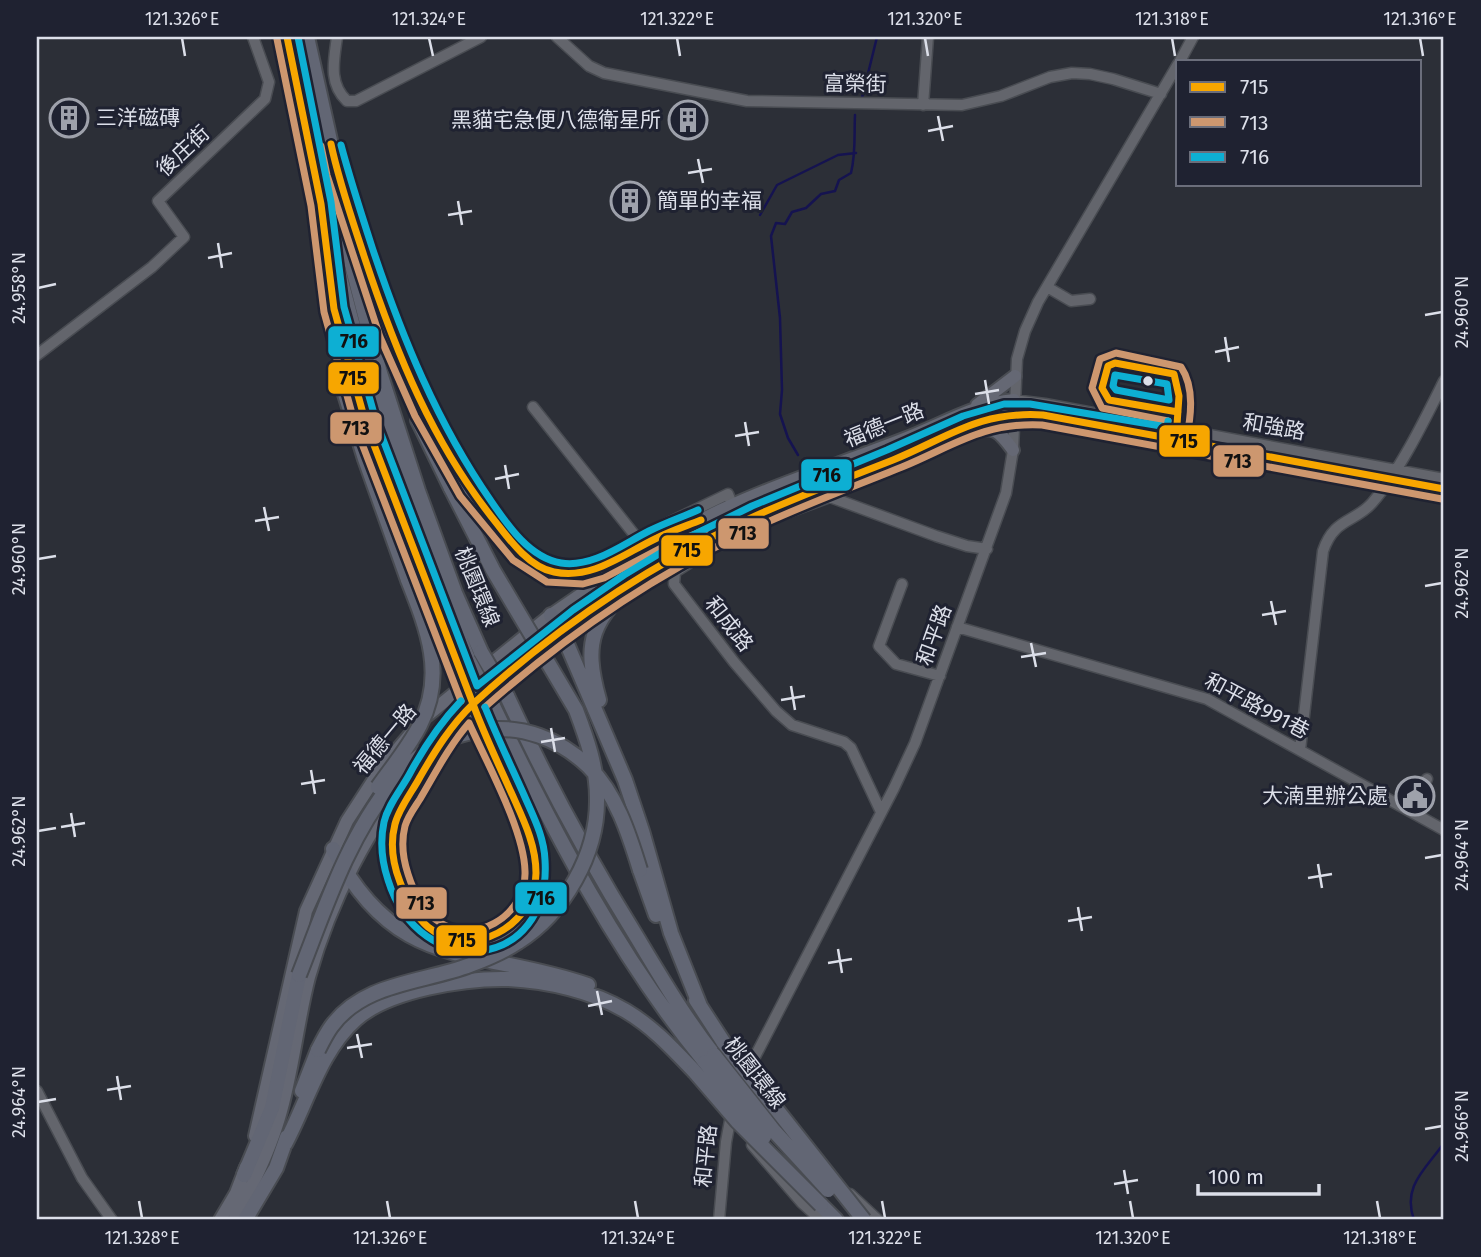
<svg xmlns="http://www.w3.org/2000/svg" width="1481" height="1257" font-family="'Fira Sans','Noto Sans TC',sans-serif">
  <style>
    .lines { fill: none; stroke-linecap: round; stroke-linejoin: round }
    .stream { stroke: #151350; stroke-width: 2.5 }
    .minor-casing { stroke: #494c52; stroke-width: 13 }
    .major-casing { stroke: #494c52; stroke-width: 16 }
    .highway-casing { stroke: #494c52; stroke-width: 18 }
    .minor { stroke: #63656c; stroke-width: 10 }
    .major { stroke: #656874; stroke-width: 12 }
    .highway { stroke: #626674; stroke-width: 14 }
    .highway-bridge-casing { stroke: #494c52; stroke-width: 18; stroke-linecap: butt }
    .highway-bridge { stroke: #626674; stroke-width: 14 }
    .bus-1-casing { stroke: #1f2231; stroke-width: 12 }
    .bus-2-casing { stroke: #1f2231; stroke-width: 12 }
    .bus-3-casing { stroke: #1f2231; stroke-width: 12 }
    .bus-1 { stroke: #f7a600; stroke-width: 7 }
    .bus-2 { stroke: #cd976f; stroke-width: 7 }
    .bus-3 { stroke: #0dafd3; stroke-width: 7 }
    .ticks { fill: none; stroke: #dcdfe9; stroke-width: 2.5 }
    .bus-dot { fill: #dcdfe9; stroke: #1f2231; stroke-width: 2.5 }
    .labels { text-anchor: middle; dominant-baseline: central; stroke-width: 6; stroke-linejoin: round; paint-order: stroke }
    .street-label { font-size: 21px; fill: #dcdfe9; stroke: #1f2231 }
    .poi-label { font-size: 21px; fill: #dcdfe9; stroke: #1f2231; text-anchor: start }
    .line-badge { stroke: #1f2231; stroke-width: 2.5 }
    .pale-badge-label { font-size: 19px; text-anchor: middle; font-weight: bold; fill: #111 }
    .neatline { fill: none; stroke: #dcdfe9; stroke-width: 2.5 }
    .ticks-label { font-size: 18px; text-anchor: middle; fill: #dcdfe9 }
  </style>
  <rect width="100%" height="100%" fill="#2c2f37"/>
  <g class="lines">
    <path class="stream" d="M862,98L877,37
      M760,215L777,185L838,155L856,153
      M798,455L788,438L780,414L782,390L780,318L771,236L776,223L785,224L792,212L806,208L821,194L835,191L839,180L851,173C856,153 854,135 855,115
      M1414,1220C1402,1186 1425,1170 1444,1143"/>
    <defs>
      <path id="minor" d="M337,37C334,60 328,83 347,101H356L481,37
        M557,37L589,66L604,73L747,101L962,105L1001,96L1050,77L1072,73L1090,74L1113,79L1161,94
        M1180,61L1193,37
        M923,105L928,37
        M1047,287L1071,301L1090,299
        M37,355L152,267L184,237L158,201L265,99L269,82L253,37
        M1014,400L1045,404L1444,479
        M533,407L637,538L728,494L742,529L675,572L674,584L734,662L776,711L792,725L844,742L851,748L881,812
        M1015,414L1043,415L1444,489
        M742,529L830,497L936,536L967,546L987,549
        M902,584L879,646L896,664L940,676
        M957,627L1207,699L1444,830
        M1300,750L1323,551C1334,518 1354,523 1372,503C1400,471 1425,419 1444,381
        M1402,799L1412,805L1427,779
        M37,1091L82,1178L112,1220
        M739,1092L746,1074L894,788L915,743L1006,493L1013,450L1017,359L1025,331L1038,302L1178,64
        M752,1145L802,1203L821,1220
        M850,1194L878,1220
        M719,1220L726,1142L732,1110"/>
      <path id="major" d="M977,405L1015,376
        M971,431C995,426 999,431 1013,450
        M677,533C746,493 830,468 904,439C941,425 974,404 1014,400
        M492,689C567,623 648,565 738,523C785,501 833,484 881,464C925,446 966,421 1015,414
        M439,744L462,715L478,701
        M255,1136L306,911L347,821L380,770L424,718L551,615L643,552
        M220,1220L236,1193L246,1167
        M234,1220C252,1187 268,1155 279,1118C293,1072 297,1023 309,977C330,902 369,824 420,766"/>
      <path id="highway" d="M287,37C292,70 300,103 307,135C344,316 398,491 469,661
        M307,37L337,172L344,234L380,373L418,491L455,593L481,652
        M347,203L392,340
        M326,250L335,317
        M334,309L366,424L462,677
        M390,334C419,399 447,461 490,518C506,539 523,561 549,571C558,574 572,575 581,574C599,571 614,560 630,552C648,542 665,535 684,529
        M340,361L345,394L365,459L408,580
        M418,420L451,488
        M551,615L561,630L625,780L642,831L671,933L700,1006
        M507,696C546,781 589,860 638,939C662,979 685,1018 714,1055
        M599,700C582,639 593,621 637,578
        M493,706C553,830 617,955 705,1062
        M434,751C422,772 404,798 396,821C390,837 393,858 397,874C411,936 488,974 524,909C528,901 533,892 535,884C537,868 534,852 531,837L480,721
        M333,849C398,974 475,946 588,985
        M640,870L656,915
        M696,1000L724,1043
        M302,1091L318,1050
        M285,1144C307,1103 320,1051 356,1019C389,990 465,978 508,979C548,981 592,991 626,1011C653,1027 673,1049 694,1071
        M244,1175L272,1108L299,975
        M821,1205L836,1220
        M245,1220L276,1168L287,1137"/>
    </defs>
    <use href="#minor" class="minor-casing"/>
    <use href="#major" class="major-casing"/>
    <use href="#highway" class="highway-casing"/>
    <use href="#minor" class="minor"/>
    <use href="#major" class="major"/>
    <use href="#highway" class="highway"/>
    <defs>
      <path id="highway-bridge" d="M481,652L507,696
        M469,661L493,706
        M462,677L478,717
        M378,787C392,767 409,747 420,725C446,675 427,628 408,580
        M299,975C325,909 347,839 392,783C442,720 528,709 588,766C616,793 629,834 640,870
        M724,1043L864,1220
        M318,1050C322,1042 326,1034 331,1027C363,982 423,983 470,965C486,959 503,952 518,942C564,913 598,854 597,798C597,768 587,739 576,710L493,570L451,488
        M714,1055L774,1131L828,1190
        M705,1062L764,1137
        M694,1071L737,1121L821,1205"/>
    </defs>
    <use href="#highway-bridge" class="highway-bridge-casing"/>
    <use href="#highway-bridge" class="highway-bridge"/>
    <defs>
      <path id="bus-1" d="M287,37L321,204L334,309L366,424L473,704
        M331,144C339,182 352,219 364,256C396,353 433,445 498,525C511,542 531,568 554,572C593,580 623,554 657,538C671,531 686,526 701,520
        M1176,439L1179,396L1174,374L1115,363L1108,366L1102,388L1109,400L1178,412
        M473,704C484,734 498,763 511,792C523,819 536,844 536,873C536,926 470,962 428,927C414,915 406,898 400,882C393,864 390,843 395,824C399,808 412,792 420,777C435,751 451,725 473,704Z
        M473,704C550,633 641,571 736,525C787,500 840,481 893,460C949,437 978,411 1043,415L1444,489"/>
      <path id="bus-2" d="M277,39L311,206L324,312L356,428L461,701
        M321,146L327,175L380,337L415,416L460,496L513,560L547,582L583,584L604,578L661,548L705,530
        M1168,421L1102,408L1092,388L1100,359L1116,353L1181,367C1195,388 1191,417 1186,441
        M485,707C562,639 648,579 740,535C792,509 848,489 902,467C953,446 983,422 1042,425L1442,499
        M469,723C487,763 524,830 525,871C527,916 472,949 435,919C422,908 413,890 408,874C403,859 401,842 405,826C408,816 415,807 420,799C436,772 449,746 469,723Z"/>
      <path id="bus-3" d="M298,37L331,202L344,307L376,421L477,686L573,610L624,575L677,543L752,506L887,450L963,416L1004,404H1030L1167,427L1168,421
        M341,145C350,179 361,213 372,247C402,337 437,423 491,501C508,526 530,558 561,563C593,568 623,544 649,531C665,523 682,517 698,510
        M1115,375L1167,384L1169,400L1116,390L1113,386Z
        M461,701C440,723 423,749 409,775C400,791 388,805 384,822C380,841 382,862 388,880C420,984 552,971 545,860C544,836 533,816 524,795C511,766 497,737 485,707"/>
    </defs>
    <use href="#bus-1" class="bus-1-casing"/>
    <use href="#bus-2" class="bus-2-casing"/>
    <use href="#bus-3" class="bus-3-casing"/>
    <use href="#bus-1" class="bus-1"/>
    <use href="#bus-2" class="bus-2"/>
    <use href="#bus-3" class="bus-3"/>
  </g>
  <path class="ticks" d="M182,38L185,56M429,38L433,56M677,38L680,56M925,38L928,56M1172,38L1175,56M1420,38L1423,56M938,116L943,141M928,131L953,126M698,159L703,183M688,173L712,169M458,201L462,225M448,215L472,211M218,243L222,268M208,258L232,253M38,288L56,284M1425,315L1442,312M1225,337L1229,362M1215,352L1239,347M985,380L989,404M975,394L999,390M745,422L749,446M735,436L759,432M505,465L509,489M495,479L519,474M264,507L269,531M255,521L279,517M38,559L56,556M1425,586L1442,583M1271,601L1276,625M1262,615L1286,611M1031,643L1036,667M1021,657L1046,653M791,686L795,710M781,700L805,696M551,728L555,752M541,742L565,738M311,770L315,794M301,784L325,780M71,813L75,837M61,827L85,823M38,831L56,828M1425,858L1442,855M1318,864L1322,888M1308,878L1332,874M1078,907L1082,931M1068,921L1092,917M838,949L842,973M828,963L852,959M597,991L602,1015M588,1006L612,1001M357,1034L362,1058M347,1048L372,1044M117,1076L121,1100M107,1090L131,1086M38,1102L56,1099M1425,1129L1442,1126M1124,1170L1128,1194M1114,1184L1138,1180M139,1201L142,1218M387,1201L390,1218M635,1201L638,1218M882,1201L885,1218M1130,1201L1133,1218M1377,1201L1380,1218"/>
  <defs>
    <symbol id="building-ring" viewBox="-11 -11 22 22"><circle r="9.5" fill="#1f2231" stroke="#9ea1ab" stroke-width="1.5"/><path d="M-4-6H4V6H1V3H-1V6H-4ZM-2.5-4.3h1.7v1.8h-1.7ZM.8-4.3h1.7v1.8H.8ZM-2.5-1h1.7V.8h-1.7ZM.8-1h1.7V.8H.8Z" fill="#9ea1ab"/></symbol>
    <symbol id="civic-ring" viewBox="-11 -11 22 22"><circle r="9.5" fill="#1f2231" stroke="#9ea1ab" stroke-width="1.5"/><path d="M-.6-6.5H3V-4.5H.6V-3L4-1V1h2V6H-6V1h2V-1L-.6-3ZM-1.2 2.5V6h2.4V2.5Z" fill="#9ea1ab"/></symbol>
  </defs>
  <g fill-rule="evenodd">
    <use href="#building-ring" x="47" y="96" width="44" height="44"/>
    <use href="#building-ring" x="666" y="98" width="44" height="44"/>
    <use href="#building-ring" x="608" y="179" width="44" height="44"/>
    <use href="#civic-ring" x="1393" y="774" width="44" height="44"/>
  </g>
  <circle class="bus-dot" cx="1148" cy="381" r="6"/>
  <g class="labels">
    <g class="street-label">
      <text transform="translate(855 84) rotate(1)">富榮街</text>
      <text transform="translate(183 151) rotate(-43)">後庄街</text>
      <text transform="translate(884 425) rotate(-22)">福德一路</text>
      <text transform="translate(1274 427) rotate(10)">和強路</text>
      <text transform="translate(477 587) rotate(68)">桃園環線</text>
      <text transform="translate(729 624) rotate(52)">和成路</text>
      <text transform="translate(934 635) rotate(-70)">和平路</text>
      <text transform="translate(1257 706) rotate(28)">和平路991巷</text>
      <text transform="translate(385 739) rotate(-50)">福德一路</text>
      <text transform="translate(755 1073) rotate(52)">桃園環線</text>
      <text transform="translate(706 1156) rotate(-84)">和平路</text>
    </g>
    <g class="poi-label">
      <text x="96" y="118">三洋磁磚</text>
      <text x="661" y="120" text-anchor="end">黑貓宅急便八德衛星所</text>
      <text x="657" y="201">簡單的幸福</text>
      <text x="1388" y="796" text-anchor="end">大湳里辦公處</text>
    </g>
  </g>
  <g class="line-badge">
    <rect x="327" y="325" width="53" height="33" rx="7" fill="#0dafd3"/>
    <rect x="327" y="361" width="53" height="34" rx="7" fill="#f7a600"/>
    <rect x="329" y="411" width="54" height="34" rx="7" fill="#cd976f"/>
    <rect x="1158" y="424" width="53" height="34" rx="7" fill="#f7a600"/>
    <rect x="1212" y="444" width="53" height="34" rx="7" fill="#cd976f"/>
    <rect x="800" y="458" width="53" height="34" rx="7" fill="#0dafd3"/>
    <rect x="717" y="517" width="53" height="33" rx="7" fill="#cd976f"/>
    <rect x="660" y="534" width="54" height="33" rx="7" fill="#f7a600"/>
    <rect x="514" y="881" width="54" height="34" rx="7" fill="#0dafd3"/>
    <rect x="395" y="886" width="53" height="34" rx="7" fill="#cd976f"/>
    <rect x="435" y="924" width="53" height="33" rx="7" fill="#f7a600"/>
  </g>
  <g class="pale-badge-label">
    <text x="354" y="348">716</text>
    <text x="353" y="385">715</text>
    <text x="356" y="435">713</text>
    <text x="1184" y="448">715</text>
    <text x="1238" y="468">713</text>
    <text x="827" y="482">716</text>
    <text x="743" y="540">713</text>
    <text x="687" y="557">715</text>
    <text x="541" y="905">716</text>
    <text x="421" y="910">713</text>
    <text x="462" y="947">715</text>
  </g>
  <rect width="1481" height="1257" fill="none" stroke="#1f2231" stroke-width="77"/>
  <rect x="1176" y="60" width="245" height="126" fill="#1f2231" stroke="#6b6e7b" stroke-width="2"/>
  <rect x="1190" y="82" width="35" height="10" fill="#f7a600" stroke="#6b6e7b" stroke-width="2"/>
  <text x="1240" y="94" font-size="21" fill="#dcdfe9">715</text>
  <rect x="1190" y="117" width="35" height="10" fill="#cd976f" stroke="#6b6e7b" stroke-width="2"/>
  <text x="1240" y="130" font-size="21" fill="#dcdfe9">713</text>
  <rect x="1190" y="152" width="35" height="10" fill="#0dafd3" stroke="#6b6e7b" stroke-width="2"/>
  <text x="1240" y="164" font-size="21" fill="#dcdfe9">716</text>
  <path d="M1198 1184v10h121v-10" fill="none" stroke="#dcdfe9" stroke-width="3.5"/>
  <text x="1208" y="1184" font-size="21" fill="#dcdfe9" stroke="#1f2231" stroke-width="5" paint-order="stroke">100 m</text>
  <rect x="38" y="38" width="1404" height="1180" class="neatline"/>
  <g class="ticks-label">
    <text x="182" y="25">121.326°E</text>
    <text x="429" y="25">121.324°E</text>
    <text x="677" y="25">121.322°E</text>
    <text x="925" y="25">121.320°E</text>
    <text x="1172" y="25">121.318°E</text>
    <text x="1420" y="25">121.316°E</text>
    <text transform="translate(19 288) rotate(-90)" y="6">24.958°N</text>
    <text transform="translate(1462 312) rotate(-90)" y="6">24.960°N</text>
    <text transform="translate(19 559) rotate(-90)" y="6">24.960°N</text>
    <text transform="translate(1462 583) rotate(-90)" y="6">24.962°N</text>
    <text transform="translate(19 831) rotate(-90)" y="6">24.962°N</text>
    <text transform="translate(1462 855) rotate(-90)" y="6">24.964°N</text>
    <text transform="translate(19 1102) rotate(-90)" y="6">24.964°N</text>
    <text transform="translate(1462 1126) rotate(-90)" y="6">24.966°N</text>
    <text x="142" y="1244">121.328°E</text>
    <text x="390" y="1244">121.326°E</text>
    <text x="638" y="1244">121.324°E</text>
    <text x="885" y="1244">121.322°E</text>
    <text x="1133" y="1244">121.320°E</text>
    <text x="1380" y="1244">121.318°E</text>
  </g>
</svg>
